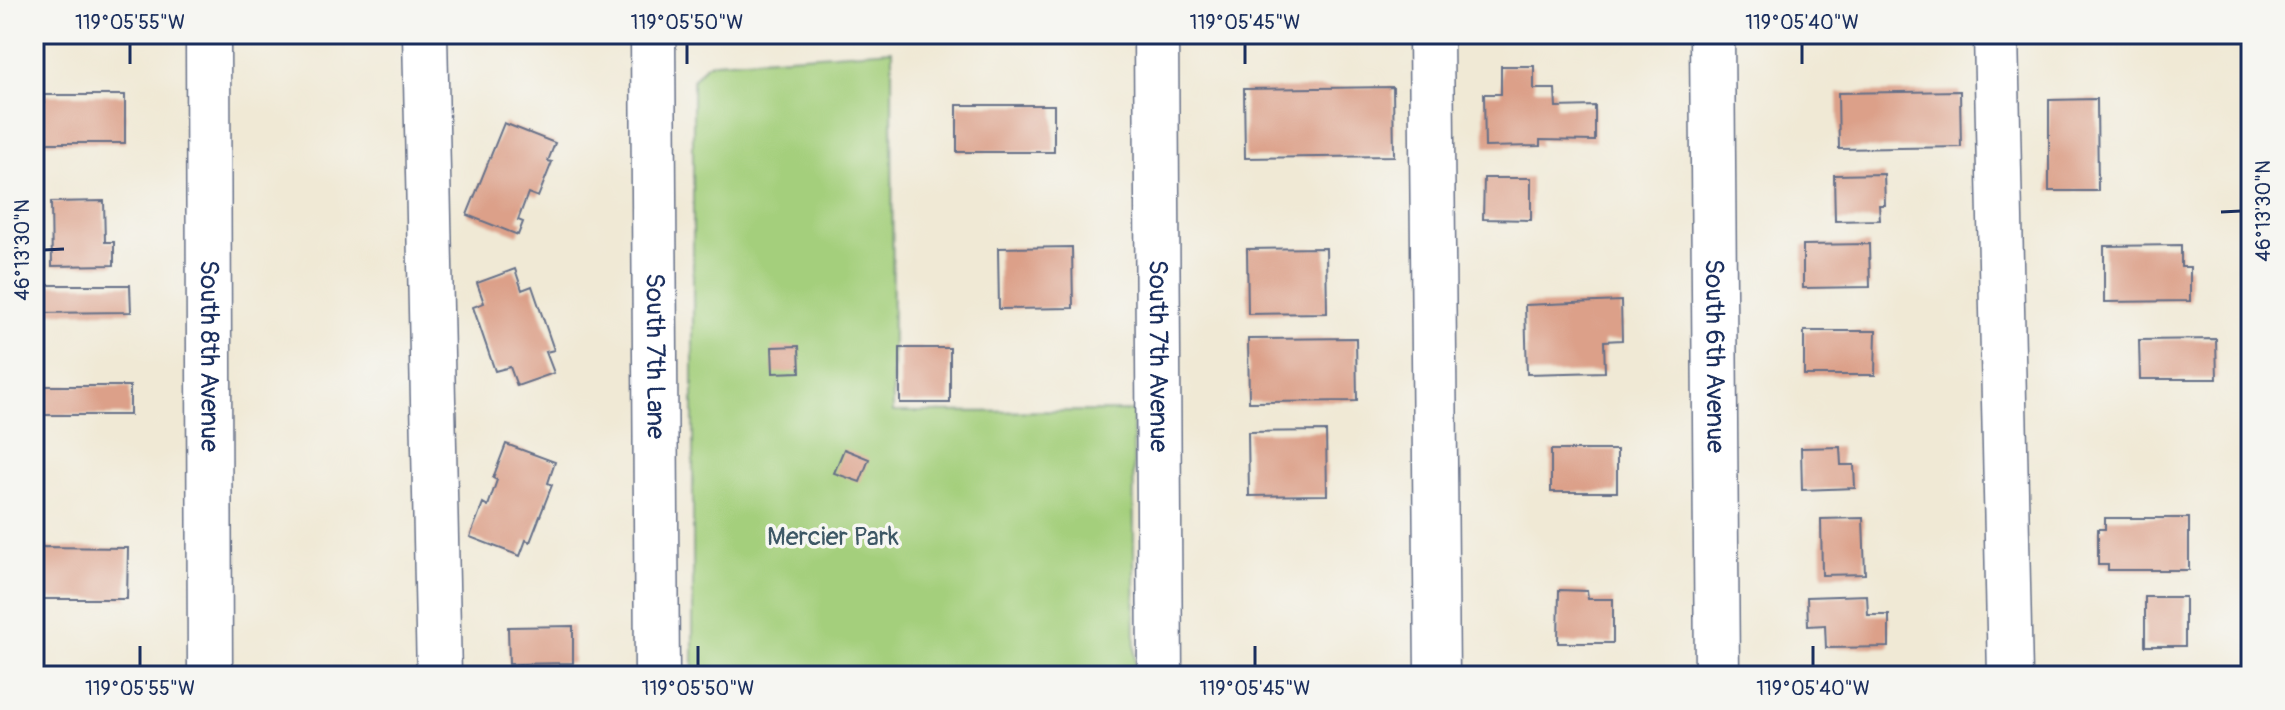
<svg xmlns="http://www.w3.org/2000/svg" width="2285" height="710" font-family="Pangolin,sans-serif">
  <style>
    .green { fill: #a4cf7b; stroke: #607f6c; stroke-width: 2 }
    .building { fill: #dca089 }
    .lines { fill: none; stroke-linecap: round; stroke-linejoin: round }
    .minor-casing { stroke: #667088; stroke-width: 47 }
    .minor { stroke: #fff; stroke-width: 44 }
    .ticks { fill: none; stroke: #1b2f5e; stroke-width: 3 }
    .labels { text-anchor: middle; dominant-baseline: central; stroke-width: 7; stroke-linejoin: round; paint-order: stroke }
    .street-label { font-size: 26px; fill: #1b2f5e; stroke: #f6f6f2 }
    .park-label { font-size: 26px; fill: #3d5765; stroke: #f6f6f2 }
    .neatline { fill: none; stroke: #1b2f5e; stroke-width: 3 }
    .ticks-label { font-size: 20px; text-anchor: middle; fill: #1b2f5e }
  </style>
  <rect width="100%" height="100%" fill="#f6f6f2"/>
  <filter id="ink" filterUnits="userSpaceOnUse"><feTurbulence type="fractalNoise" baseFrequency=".0125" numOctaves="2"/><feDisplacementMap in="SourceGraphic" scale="16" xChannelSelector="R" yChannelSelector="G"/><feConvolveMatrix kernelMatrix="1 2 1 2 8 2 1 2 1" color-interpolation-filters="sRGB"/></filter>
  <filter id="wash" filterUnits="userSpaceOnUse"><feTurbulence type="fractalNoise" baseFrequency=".006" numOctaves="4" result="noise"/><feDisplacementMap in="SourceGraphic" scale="32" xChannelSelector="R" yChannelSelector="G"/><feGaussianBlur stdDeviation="1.8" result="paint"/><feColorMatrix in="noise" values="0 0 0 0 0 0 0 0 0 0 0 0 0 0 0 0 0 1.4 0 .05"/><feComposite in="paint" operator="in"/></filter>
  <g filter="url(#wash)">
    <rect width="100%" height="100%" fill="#f0e9d5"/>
    <path class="green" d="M892,50L893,412L1133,411L1135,676H693V80L706,65L715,62Z"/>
    <g id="blocks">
      <path class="building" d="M1501,66H1534V89H1555L1556,107L1595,106V141L1540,140V146L1485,147L1484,94H1501Z
        M1393,87L1394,156L1245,158L1244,89Z
        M1960,91L1961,147L1839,149L1838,93Z
        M44,95H125V143H34V106H44Z
        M2097,99L2098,191H2049V100Z
        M957,105H1054V152H957Z
        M504,123L555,143L548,161L552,162L538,197L528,193L518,220L523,222L518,235L467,215Z
        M1884,174L1885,205H1879L1880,220L1835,221L1834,175Z
        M1484,178H1531V220L1483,219Z
        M104,201L105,242H114V265L52,266L51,202Z
        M1869,244L1870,287L1803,288V245Z
        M2181,245V267H2190V301L2104,302V246Z
        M1072,247L1073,308L999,309L998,248Z
        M1326,248L1327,313L1248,314L1247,249Z
        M515,269L522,290L532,286L554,350L546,352L554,373L517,386L510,367L495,371L473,307L484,303L477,283Z
        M34,285H130L131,312L34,313Z
        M1621,301L1622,340L1604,341L1605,372L1527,374L1525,305Z
        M1804,331H1876L1875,375H1804Z
        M1356,338L1357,401L1249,402L1248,339Z
        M2216,339L2217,379H2140L2139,340Z
        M799,346L800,372L773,373L772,347Z
        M900,348H950V403H900Z
        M34,386H130V415H34Z
        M1326,431L1327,495L1249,496L1248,432Z
        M506,444L555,462L548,483L552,485L530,542L526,540L520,556L470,537L483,503L488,506L497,480L493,478Z
        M1840,447L1841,465H1854L1855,488L1802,490L1801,448Z
        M844,449L869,459L860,482L834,473Z
        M1551,450H1617V492H1551Z
        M1863,518L1865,574L1822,575L1821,519Z
        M2105,518H2189V570H2108V565H2098V529H2105Z
        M40,547L128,548L127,599H39Z
        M1559,590L1587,591L1588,599H1613V643H1558Z
        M1867,595L1868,615H1889V647L1826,648L1825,625L1808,626L1807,597Z
        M2145,597H2185V646H2145Z
        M573,626V663L509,664L508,627Z
        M1824,669H1855L1854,676H1824Z"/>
    </g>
  </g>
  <g filter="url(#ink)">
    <use href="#blocks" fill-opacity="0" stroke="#667088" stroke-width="2"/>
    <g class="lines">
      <defs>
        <g id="minor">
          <path id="s1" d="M208,34L210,676"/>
          <path d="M425,34L439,676"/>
          <path id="s2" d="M653,34L657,676"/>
          <path id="s3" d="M1156,34L1160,676"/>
          <path d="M1431,34L1437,676"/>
          <path id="s4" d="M1712,34L1717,676"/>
          <path d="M1996,34L2010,676"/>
        </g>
      </defs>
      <use href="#minor" class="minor-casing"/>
      <use href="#minor" class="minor"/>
    </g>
  </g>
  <path class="ticks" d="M130,44V64M687,44V64M1245,44V64M1802,44V64M2221,212L2241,211M44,250L64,249M140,646V666M698,646V666M1255,646V666M1813,646V666"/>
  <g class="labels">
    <g class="street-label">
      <text stroke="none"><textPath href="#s1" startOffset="322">South 8th Avenue</textPath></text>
      <text stroke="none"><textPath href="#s2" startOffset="322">South 7th Lane</textPath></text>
      <text stroke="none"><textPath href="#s3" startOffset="322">South 7th Avenue</textPath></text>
      <text stroke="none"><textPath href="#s4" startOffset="322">South 6th Avenue</textPath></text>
    </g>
    <g class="park-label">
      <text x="833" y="537">Mercier Park</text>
    </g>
  </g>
  <rect width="2285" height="710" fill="none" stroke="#f6f6f2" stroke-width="88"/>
  <rect x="44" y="44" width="2197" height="622" class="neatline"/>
  <g class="ticks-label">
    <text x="130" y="29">119°05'55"W</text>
    <text x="687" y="29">119°05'50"W</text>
    <text x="1245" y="29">119°05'45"W</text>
    <text x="1802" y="29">119°05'40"W</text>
    <text transform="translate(2263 211) rotate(-90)" y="7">46°13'30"N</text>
    <text transform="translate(22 250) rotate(-90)" y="7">46°13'30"N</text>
    <text x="140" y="695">119°05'55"W</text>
    <text x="698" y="695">119°05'50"W</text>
    <text x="1255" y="695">119°05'45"W</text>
    <text x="1813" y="695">119°05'40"W</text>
  </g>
</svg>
